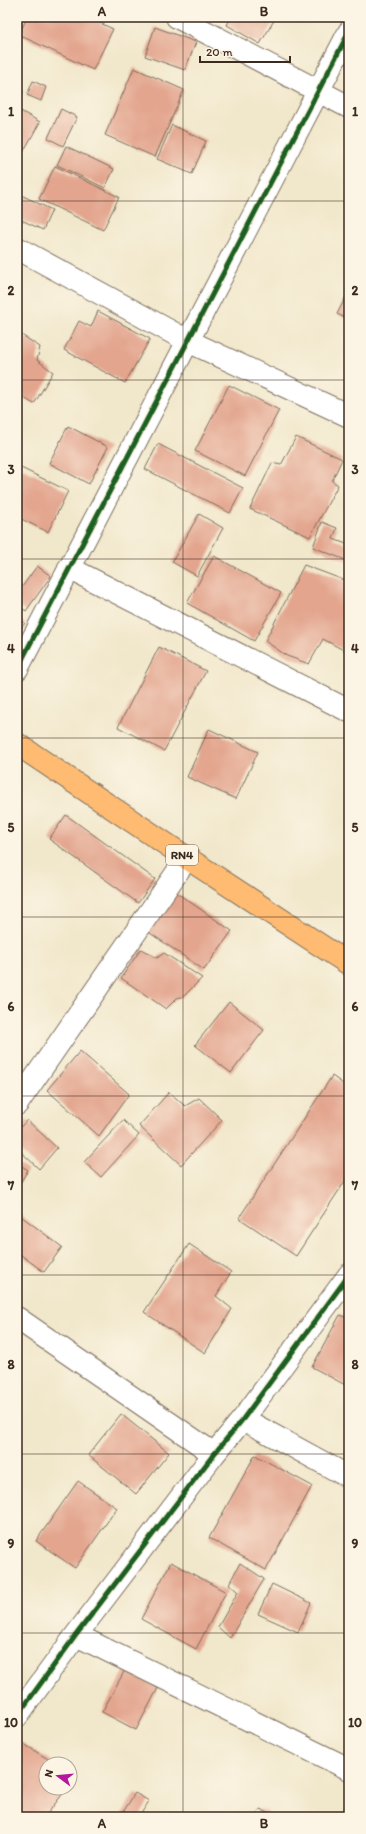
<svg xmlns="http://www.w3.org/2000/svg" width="366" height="1834" font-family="Itim,sans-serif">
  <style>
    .building { fill: #e3a58e }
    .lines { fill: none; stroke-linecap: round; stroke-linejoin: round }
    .street-casing { stroke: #7b6c5b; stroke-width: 24 }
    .highway-casing { stroke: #7b6c5b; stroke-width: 24 }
    .street { stroke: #fff; stroke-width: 22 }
    .highway { stroke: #febb71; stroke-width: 22 }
    .cycleway-casing { stroke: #fcf5e5; stroke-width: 8 }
    .cycleway { stroke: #1b5e20; stroke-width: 5 }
    .grid { fill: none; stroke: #3b2a1e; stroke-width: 1; stroke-opacity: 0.55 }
    .labels { text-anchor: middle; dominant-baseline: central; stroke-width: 4; stroke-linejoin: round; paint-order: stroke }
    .shield { fill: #fcf5e5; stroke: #75675a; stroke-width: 1 }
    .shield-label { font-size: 12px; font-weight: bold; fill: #3b2a1e }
    .neatline { fill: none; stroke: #3b2a1e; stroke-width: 1.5 }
    .grid-label { font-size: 13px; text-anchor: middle; font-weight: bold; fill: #3b2a1e }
  </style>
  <rect width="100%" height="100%" fill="#fcf5e5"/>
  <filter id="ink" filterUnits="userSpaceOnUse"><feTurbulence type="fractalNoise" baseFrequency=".025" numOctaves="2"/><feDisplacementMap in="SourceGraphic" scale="8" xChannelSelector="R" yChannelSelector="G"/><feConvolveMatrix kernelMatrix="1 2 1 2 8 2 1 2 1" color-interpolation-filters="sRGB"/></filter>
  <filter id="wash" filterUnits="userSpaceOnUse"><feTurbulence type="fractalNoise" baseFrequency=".012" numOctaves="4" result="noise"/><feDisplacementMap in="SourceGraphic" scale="16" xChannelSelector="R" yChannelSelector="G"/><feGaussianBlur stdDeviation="0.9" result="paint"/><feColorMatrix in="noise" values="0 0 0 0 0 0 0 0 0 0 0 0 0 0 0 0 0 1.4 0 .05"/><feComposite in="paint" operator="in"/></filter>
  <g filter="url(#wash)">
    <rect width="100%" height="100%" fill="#f1e7cb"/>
    <g id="blocks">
      <path class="building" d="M27,17H100L98,22L113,29L93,70L19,35Z
        M231,17H276L260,44L227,25Z
        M155,27L196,42L185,70L145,56Z
        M134,68L184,90L155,157L105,135Z
        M33,81L46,87L41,101L27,95Z
        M17,88L23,91L17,104Z
        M17,109L40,122L17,163Z
        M61,109L77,117L63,146L48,138Z
        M172,125L206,141L192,174L157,159Z
        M66,146L114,169L105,188L57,165Z
        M55,166L119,197L103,230L39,199Z
        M17,193L52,210L43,230L17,218Z
        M349,291V320L337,314Z
        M98,311L150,339L125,383L64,350L79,321L91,327Z
        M17,332L40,347L37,360L53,372L34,404L17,394Z
        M229,385L279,410L245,476L195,451Z
        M68,426L108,447L89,484L49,463Z
        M296,437L342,459L332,481L338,485L310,537L250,509L272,463L281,465Z
        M158,444L243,488L230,513L145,469Z
        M17,466L68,491L48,532L17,517Z
        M199,514L223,528L197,576L172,562Z
        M322,522L337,528L333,539L349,545L348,561L313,547Z
        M214,556L281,593L254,641L187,603Z
        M304,565L349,582V653L323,639L309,664L287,656L265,641Z
        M37,566L51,576L26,611L17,605V594Z
        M17,618L25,623L17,634Z
        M159,647L206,671L164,751L118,727Z
        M209,729L258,752L236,799L187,777Z
        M66,815L155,879L138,903L49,839Z
        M174,891L232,931L204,970L147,931Z
        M141,949L157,958L164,953L202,978L184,996L177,998L166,1009L121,978Z
        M229,1002L264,1030L231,1073L195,1045Z
        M80,1051L129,1094L99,1136L47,1090Z
        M332,1076L349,1088V1175L296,1256L239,1218Z
        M169,1092L185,1106L199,1098L222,1120L181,1165L139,1126Z
        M27,1120L57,1148L39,1169L17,1148V1131Z
        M123,1120L139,1135L101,1177L84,1162Z
        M17,1163L28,1170L17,1188Z
        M17,1213L62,1247L44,1272L17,1252Z
        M189,1244L231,1272L216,1296L232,1309L205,1353L144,1312Z
        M340,1315L349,1319V1387L312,1367Z
        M121,1414L169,1453L136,1494L88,1455Z
        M255,1455L312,1486L266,1570L209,1538Z
        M78,1481L117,1508L75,1568L36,1541Z
        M171,1562L226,1592L196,1649L141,1619Z
        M240,1563L264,1579L230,1638L218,1627L238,1592L229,1584Z
        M272,1584L311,1603L298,1632L258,1614Z
        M125,1670L158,1688L136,1730L102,1712Z
        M19,1741L56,1764H46V1788H67L45,1817H17V1744Z
        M135,1793L149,1801L139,1817H120Z
        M349,1803V1817H342Z
        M260,1809L277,1817H256Z"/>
    </g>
  </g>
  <g filter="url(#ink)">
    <use href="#blocks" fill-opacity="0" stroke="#7b6c5b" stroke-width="1"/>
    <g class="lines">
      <defs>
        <path id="street" d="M177,17L349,107
          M17,248L188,341L349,416
          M69,568L349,711
          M17,669L349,32
          M17,1104L187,858
          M17,1318L214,1454
          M243,1419L349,1477
          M76,1635L349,1769
          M17,1716L76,1635L214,1454L243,1419L349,1275"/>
        <path id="highway" d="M17,744L187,858L349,964"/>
      </defs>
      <use href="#street" class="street-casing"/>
      <use href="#highway" class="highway-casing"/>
      <use href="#street" class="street"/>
      <use href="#highway" class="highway"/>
      <defs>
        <path id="cycleway" d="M17,669L349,32
          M17,1716L76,1635L214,1454L243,1419L349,1275"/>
      </defs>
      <use href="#cycleway" class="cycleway-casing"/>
      <use href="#cycleway" class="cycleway"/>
    </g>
  </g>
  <path class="grid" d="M183,17V1817M17,201H349M17,380H349M17,559H349M17,738H349M17,917H349M17,1096H349M17,1275H349M17,1454H349M17,1633H349"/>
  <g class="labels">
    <rect class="shield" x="166" y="845" width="32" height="20" rx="3"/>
    <g class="shield-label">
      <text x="182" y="855">RN4</text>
    </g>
  </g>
  <rect width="366" height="1834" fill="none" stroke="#fcf5e5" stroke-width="44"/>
  <g transform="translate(58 1776) rotate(286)"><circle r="19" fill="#fcf5e5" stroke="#afa495"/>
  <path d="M0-3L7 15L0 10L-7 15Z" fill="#b5179e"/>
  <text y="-6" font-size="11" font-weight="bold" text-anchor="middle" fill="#3b2a1e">N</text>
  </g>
  <path d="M200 56v6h90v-6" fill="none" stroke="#3b2a1e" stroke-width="2"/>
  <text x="206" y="56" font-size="12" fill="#3b2a1e" stroke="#fcf5e5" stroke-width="3" paint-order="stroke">20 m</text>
  <rect x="22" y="22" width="322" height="1790" class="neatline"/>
  <g class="grid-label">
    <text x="102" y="16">A</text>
    <text x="264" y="16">B</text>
    <text x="11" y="116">1</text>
    <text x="355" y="116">1</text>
    <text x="11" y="295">2</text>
    <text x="355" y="295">2</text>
    <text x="11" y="474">3</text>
    <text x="355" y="474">3</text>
    <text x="11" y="653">4</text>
    <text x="355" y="653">4</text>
    <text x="11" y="832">5</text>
    <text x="355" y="832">5</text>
    <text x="11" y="1011">6</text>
    <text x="355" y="1011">6</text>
    <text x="11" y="1190">7</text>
    <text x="355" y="1190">7</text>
    <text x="11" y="1369">8</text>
    <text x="355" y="1369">8</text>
    <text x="11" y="1548">9</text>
    <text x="355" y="1548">9</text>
    <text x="11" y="1727">10</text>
    <text x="355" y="1727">10</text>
    <text x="102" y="1828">A</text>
    <text x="264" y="1828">B</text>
  </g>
</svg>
